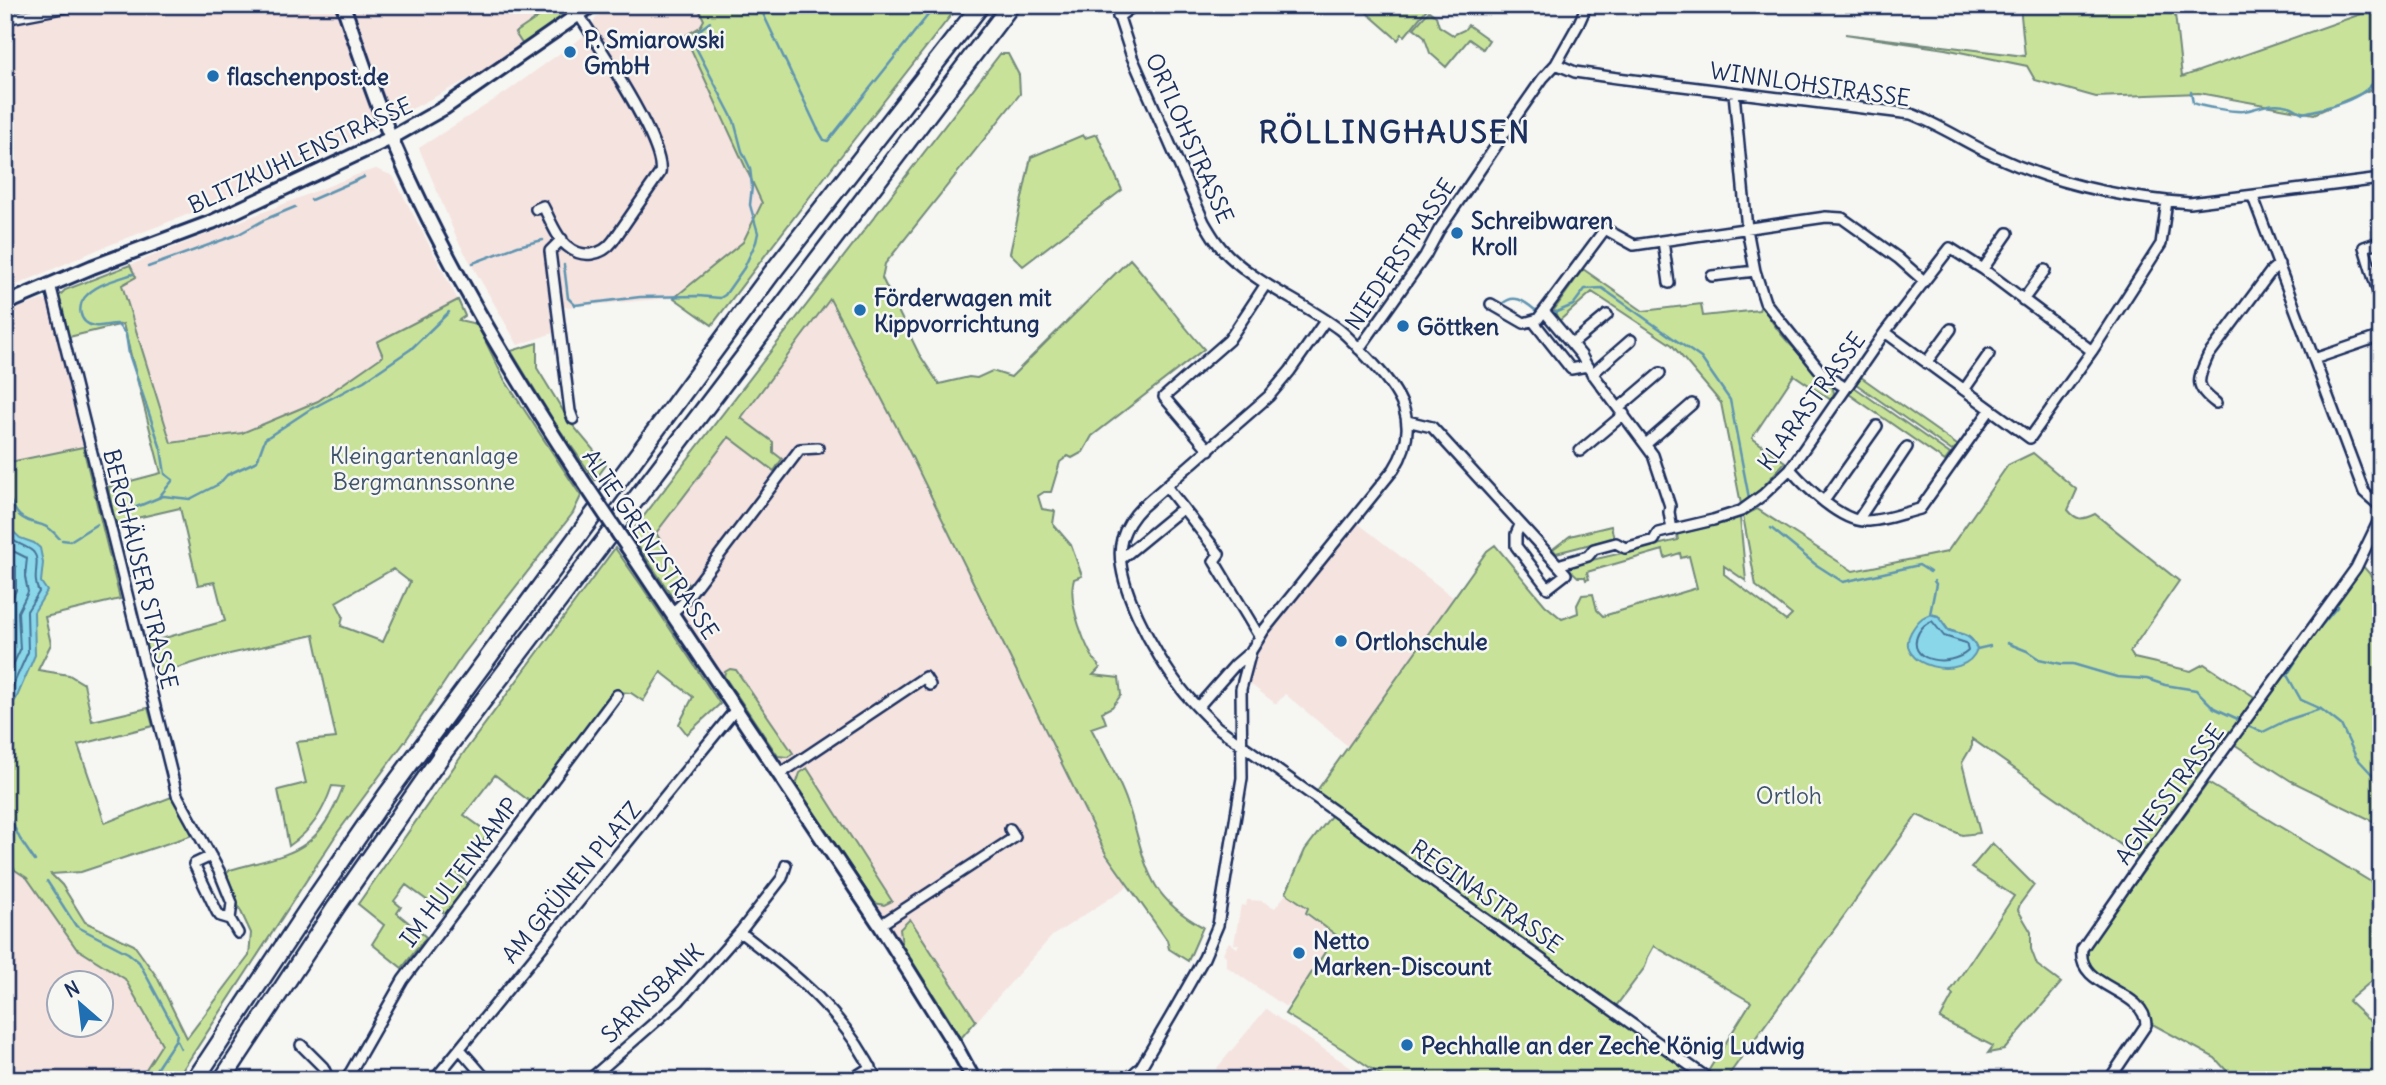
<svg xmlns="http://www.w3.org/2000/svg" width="2386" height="1085" font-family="Delius,sans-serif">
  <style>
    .built { fill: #f5e3df; fill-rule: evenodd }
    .green { fill: #c8e399; stroke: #72897c; stroke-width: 2; fill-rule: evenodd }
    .water { fill: #8ad7e9; stroke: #5e94b1; stroke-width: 2 }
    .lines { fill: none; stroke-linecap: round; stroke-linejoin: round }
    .shore { stroke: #477296; stroke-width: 2 }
    .stream { stroke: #5e94b1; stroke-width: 2.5 }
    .street-casing { stroke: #1b2f5e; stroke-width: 14 }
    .secondary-casing { stroke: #1b2f5e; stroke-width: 18 }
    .highway-casing { stroke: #1b2f5e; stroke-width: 21 }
    .street { stroke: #f6f6f2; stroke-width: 9 }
    .secondary { stroke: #f6f6f2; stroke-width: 12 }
    .highway { stroke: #f6f6f2; stroke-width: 16 }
    .secondary-bridge-casing { stroke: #1b2f5e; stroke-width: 18; stroke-linecap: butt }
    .secondary-bridge { stroke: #f6f6f2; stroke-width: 12 }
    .poi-dot { fill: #1f6fb2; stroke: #f6f6f2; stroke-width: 2.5 }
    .labels { text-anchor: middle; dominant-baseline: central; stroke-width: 5; stroke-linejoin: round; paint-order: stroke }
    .poi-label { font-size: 23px; font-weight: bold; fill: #1b2f5e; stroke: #f6f6f2; text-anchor: start }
    .street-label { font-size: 23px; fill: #1b2f5e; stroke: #f6f6f2 }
    .park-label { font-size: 23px; fill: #3e536a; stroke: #f6f6f2 }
    .district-label { font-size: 30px; font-weight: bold; letter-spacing: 2px; fill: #1b2f5e; stroke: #f6f6f2 }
  </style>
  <rect width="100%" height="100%" fill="#f6f6f2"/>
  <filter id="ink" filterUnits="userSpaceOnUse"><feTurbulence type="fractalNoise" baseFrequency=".0143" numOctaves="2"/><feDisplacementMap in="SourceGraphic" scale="14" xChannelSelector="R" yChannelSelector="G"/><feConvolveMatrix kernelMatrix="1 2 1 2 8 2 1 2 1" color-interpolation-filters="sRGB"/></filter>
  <g filter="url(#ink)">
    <path class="built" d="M5,5H556L515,33L523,45L478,74L349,142L248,191L99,249L5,290Z
      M613,5H696L703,20L761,203L744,241L674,298L553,308L556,332L518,345L458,241L419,148L505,93L588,33L596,18Z
      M376,169L393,176L458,300L377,342L384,356L318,401L242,433L171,443L121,285L136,277L130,265L359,174Z
      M829,298L907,447L1106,854L1130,885L1052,936L958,1042L664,598L681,573L656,533L729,436L774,471L773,442L740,419Z
      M42,300L48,302L54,317L83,447L5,463V313Z
      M1355,521L1454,598L1349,747L1285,694L1276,704L1245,680L1252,651Z
      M5,854L15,870L27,878L76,948L125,979L162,1044L139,1080H5ZM60,984H102V1026H60Z
      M1286,894L1308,908L1305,914L1336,934L1298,993L1286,1007L1226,966V956L1223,953L1229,942L1237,948L1239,944H1234L1241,905L1246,906L1247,900L1262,901L1275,908Z
      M1266,1009L1281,1020L1369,1080H1207Z"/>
    <path class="green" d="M556,5H580L523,45L515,33Z
      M697,5H959L837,161L712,325L674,298L743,242L762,203L685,36L700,27L704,20Z
      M1358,5H1430L1405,36L1402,34L1398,40Z
      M2020,5H2174L2182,77L2381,7V85L2314,114L2199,93L2096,97L2035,80L2027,66L1945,49L1845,34L2025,56Z
      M1429,11L1436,16L1439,26L1453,35L1464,30L1468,25L1489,40L1483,49L1469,39L1446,67L1430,53L1424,36L1414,28Z
      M1000,54H1008L1019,75L1020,94L885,264L882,278L919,354L939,384L969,377L977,378L992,371L1011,377L1130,259C1156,288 1178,320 1204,349L1092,436L1083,452L1072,458L1068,456L1060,462L1051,492H1044L1038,496L1042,509L1055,511L1053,524L1071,545L1082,576L1074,579C1067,602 1085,649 1100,668L1093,675L1119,678L1121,695L1112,707L1102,712L1106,723L1091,728C1103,752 1118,776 1127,802C1147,860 1142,894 1203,927L1188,961L1169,949L1167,940L1106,854L907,447L830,299L741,418L773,442V452L782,459L774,471L729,437L656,533L688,584L683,592L672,596L630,534Z
      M1097,134L1122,190L1023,266L1010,253L1031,157L1083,135L1085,138Z
      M130,265L136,277L122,285L171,443L242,433L318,401L383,356L377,342L458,300L465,316L459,320L477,324L504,379L581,496L573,513L462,656L406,740L338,832L176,1080H139L162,1044L125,979L76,948L27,878L15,870L5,854V463L83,447L120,599L45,617L51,644L38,670L69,675L84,684L92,721L148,708L153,726L78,745L105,823L174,796L193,835L81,872L51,874L62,885L85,922L134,945L157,977L187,1038L249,956L251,933L228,884L227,873L230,870C294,852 316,855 343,787L332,786C323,812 312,830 289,846L278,790L306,783L296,742L336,738L314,635L203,660L151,676L143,644L225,621L215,582L198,585L180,508L115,523L108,487L161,473L123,324L69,337L59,296L65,290ZM393,569L410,582L383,642L341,626L343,616L336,602Z
      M1583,269L1643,311L1701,304L1703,316L1759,310L1762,303C1773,333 1809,363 1832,385L1834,393L1831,400L1794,375L1752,438L1785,462L1760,490L1741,504L1721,403L1672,345L1592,292L1559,321L1554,310Z
      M537,343V368L570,422L606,465L595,480L555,423L511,351Z
      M1861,377L1960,447L1958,450L1955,448L1952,451L1856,384Z
      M1854,387L1950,454L1945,461L1849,394Z
      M2033,453L2077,490L2068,510C2077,521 2082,520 2095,514L2179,581L2130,652L2134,658L2191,671L2204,664L2256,698L2356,558L2381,587V825L2291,781L2226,739L2138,858L2088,820L1972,739V746L1962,763L1980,833L1962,835L1917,815L1725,1080H1716L1707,1073L1751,1002L1654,946L1648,957L1645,967L1616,1006C1516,935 1415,865 1316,792L1487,551L1495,545L1545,605L1562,619L1578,613L1577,605L1582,595L1593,594L1597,610L1603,616L1697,588L1689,556L1681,558L1680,553L1665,558L1663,550L1587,572L1589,579L1586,580L1585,577H1578L1566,566L1678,540L1677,534L1733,521L1732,514L1740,518L1746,581L1724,566V574L1786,621L1792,615L1756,586L1743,516L1757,509L1853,571L1947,552L2008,465Z
      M1611,526L1614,538L1556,553L1553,549L1570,536Z
      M615,548L641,585L720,704L687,734L679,724L693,697L661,672L643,701L631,693L617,692L532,803L495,775L464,815L489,833L458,874L468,884L446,914L406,885L394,901L401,907L397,913L426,937L402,968L372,944L384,925L358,904L465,751Z
      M730,669L736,670L793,753L788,757L778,756L724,676L725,672Z
      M807,768L892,901L884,905L875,903L796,785L800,773Z
      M2208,783L2381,888V973L2348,1001L2366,1018L2381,1028V1080H2235L2215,1058L2143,1019L2146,1011L2096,984L2087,970L2088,948Z
      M1334,812L1706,1080H1388L1344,1050L1285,1014L1336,935L1306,913L1308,908L1286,893L1305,850Z
      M1992,843L2034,885L2020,904L2018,910L2031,932V949L2037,965L2061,983L2004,1050L1988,1053L1993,1046L1940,1019L1953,995L1950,992L2014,896L1971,868Z
      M910,919L976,1021L961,1038L902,945L900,929Z"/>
    <path class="water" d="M5,524L20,538L34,543L40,548L43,563L41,582L47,591L34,612L35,655L16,699L5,714Z
      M1931,614L1938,616L1948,630C1962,635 1971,633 1977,649C1965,684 1892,666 1911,632C1917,622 1921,617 1931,614Z"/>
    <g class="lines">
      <path class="shore" d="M5,535C13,543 31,547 34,553C41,562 31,577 39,592L27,611L28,652L5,703
        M5,547L27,558L25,577L28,592L18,612L20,650L5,682
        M5,560L16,567V590L8,608L10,644L5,655
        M1932,621L1944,636L1966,643L1968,651C1950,668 1903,662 1919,632C1923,626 1925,624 1932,621Z"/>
      <path class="stream" d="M759,5L817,128L824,140L828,141L936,5
        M738,8L740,5
        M2191,92L2193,103C2203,107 2234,112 2244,111C2260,108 2272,101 2289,106C2294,107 2298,111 2303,113C2327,108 2363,100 2376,79H2381
        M311,200L364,177
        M473,263L518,246L543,240
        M564,265L568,298L575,305L640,297L698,296L720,298L725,295L744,268L756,242L758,233L750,205L752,186L750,168L742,151L734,121L692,40L693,35L710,22
        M148,267L239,234L266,219L295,207
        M133,274C118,279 100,283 88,294C76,304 78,324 95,326C102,327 110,324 117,324L126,334L129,354L161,449L165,474L173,480L159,497
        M1502,304C1514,293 1524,301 1535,310L1540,309
        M1554,313L1573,305L1585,289L1602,288L1701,358L1730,400L1749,498
        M5,491C11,499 13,510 20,516C35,528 42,518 59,538
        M122,513L163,496L190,499L219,484L227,475L257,461L265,439L309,410L364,381L411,349L449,312
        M1771,528L1815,564L1843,582L1919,565L1930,572
        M62,540L70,541L97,524
        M1934,581L1936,584L1930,614L1938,616L1948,630C1962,635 1971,633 1977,649L1990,646
        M2007,643L2027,651L2039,659L2062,664H2073L2117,677L2147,679L2165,685L2196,690L2214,708L2240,720
        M2321,709L2301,700L2287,675L2310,639L2338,606
        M2247,726L2263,732L2287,720L2321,709L2341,725L2356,757L2381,784
        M5,808L20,839L35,861
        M47,881L76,926L128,953L139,962L177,1033L176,1039L181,1049
        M149,1080L176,1039"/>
      <defs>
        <path id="street" d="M1115,5L1132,57L1204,222C1211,234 1218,246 1229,256C1262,287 1305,303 1340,330C1350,338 1358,348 1367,357C1400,391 1423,423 1394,469L1264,630L1251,651L1241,689L1242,778L1218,925L1204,958L1171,1016L1141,1067L1126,1080
          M1118,17L1135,5
          M5,19L78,5
          M1556,64L1575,72L1617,78L1911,114C1940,125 1965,142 1993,155C2054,184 2122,198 2190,203L2381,179
          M1734,93L1747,229L1755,271L1765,302L1822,373L1846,388
          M2253,197L2364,492L2381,507
          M536,209L543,206C550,219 556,237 567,246C582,259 602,256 613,241L660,173C666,144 597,43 579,15
          M562,239L550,251L570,411L573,419
          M1663,241L1669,283
          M2381,241L2364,247L2381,302
          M1983,269L2008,233
          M1712,276L1755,271
          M50,284L177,795L219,871L232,903L230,919L238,933
          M2023,300L2045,270
          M1491,304L1524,323L1538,319L1605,229L1634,245L1826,217L1842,218L1898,258L1924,281
          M1544,311L1581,355L1587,366L1653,455L1670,506L1669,512L1672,530
          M1325,321L1290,371L1269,396L1142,507C1133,516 1126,526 1122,539C1111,578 1156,657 1180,687C1191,702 1204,714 1217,727L1710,1080
          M1533,321L1571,369L1587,366
          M1885,332L2030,438L2092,351L2161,244L2167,201
          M1572,344L1607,315
          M1359,349L1425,256L1439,230L1515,118L1543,78L1556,64L1579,23L1587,5
          M2314,359L2381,336
          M1926,363L1951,329
          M1592,374L1631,340
          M1964,390L1989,354
          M2216,403C2193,386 2198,379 2208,356L2272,270L2279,264
          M1619,408L1660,373
          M1407,421L1432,427L1558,565L1566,574L1548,588L1516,546V534L1520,525
          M1646,444L1692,404
          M1209,450L1164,397L1229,340L1266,284
          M1580,451L1624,414
          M1790,469C1806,487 1841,522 1866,521C1883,521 1903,513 1920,509L1990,410
          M1166,486L1219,554L1214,561L1259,636
          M1824,501L1877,426
          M1858,520L1907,447
          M1121,559L1183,508
          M1558,565L1588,556L1594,549L1616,543L1625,548L1654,540L1658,533L1713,520L1741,511L1763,495L1790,469L1885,332L1950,248L1983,269L2092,351
          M673,612L683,603L800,449L818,448
          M1198,707L1235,665L1250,652
          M780,774L925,677L930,685
          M211,856L194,864L217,912L220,916L230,919
          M880,925L1015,837L1010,829
          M740,932C797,976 845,1013 877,1080
          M301,1045L323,1067L329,1080
          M460,1049L487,1080
          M346,1080L403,980L617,695
          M434,1080L736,709
          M589,1080L679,1001L740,932L782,878L786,865
          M850,1080L871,1067
          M2109,1080L2146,1025C2145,988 2076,989 2082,949L2141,864L2356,568L2381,516"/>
        <path id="secondary" d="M343,5C359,50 373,97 392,140C444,261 509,368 581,478
          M5,304L92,267L212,222L391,138L444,108L592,5
          M628,548L880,925L955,1045L974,1080"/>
        <path id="highway" d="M195,1080L308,909L386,796L771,274L981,5
          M222,1080L336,907L444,752L1011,5"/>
      </defs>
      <use href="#street" class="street-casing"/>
      <use href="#secondary" class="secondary-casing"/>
      <use href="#highway" class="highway-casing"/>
      <use href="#street" class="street"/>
      <use href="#secondary" class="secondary"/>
      <use href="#highway" class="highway"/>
      <defs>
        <path id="secondary-bridge" d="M581,478L628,548"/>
      </defs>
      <use href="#secondary-bridge" class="secondary-bridge-casing"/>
      <use href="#secondary-bridge" class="secondary-bridge"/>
    </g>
  </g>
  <g class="poi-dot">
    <circle cx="570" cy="52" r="7"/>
    <circle cx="213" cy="76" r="7"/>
    <circle cx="1457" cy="233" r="7"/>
    <circle cx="860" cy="310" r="7"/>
    <circle cx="1403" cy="326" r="7"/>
    <circle cx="1341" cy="641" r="7"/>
    <circle cx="1299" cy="953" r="7"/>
    <circle cx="1407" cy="1045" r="7"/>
  </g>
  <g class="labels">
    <g class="poi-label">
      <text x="584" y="39">P. Smiarowski<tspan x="584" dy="26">GmbH</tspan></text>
      <text x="227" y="76">flaschenpost.de</text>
      <text x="1471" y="220">Schreibwaren<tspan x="1471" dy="26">Kroll</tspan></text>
      <text x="874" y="297">Förderwagen mit<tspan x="874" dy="26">Kippvorrichtung</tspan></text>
      <text x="1417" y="326">Göttken</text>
      <text x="1355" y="641">Ortlohschule</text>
      <text x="1313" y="940">Netto<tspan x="1313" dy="26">Marken-Discount</tspan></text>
      <text x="1421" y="1045">Pechhalle an der Zeche König Ludwig</text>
    </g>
    <g class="street-label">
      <text transform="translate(1810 84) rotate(8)">WINNLOHSTRASSE</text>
      <text transform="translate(1190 138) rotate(66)">ORTLOHSTRASSE</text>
      <text transform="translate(300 155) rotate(-25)">BLITZKUHLENSTRASSE</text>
      <text transform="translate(1400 254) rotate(-56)">NIEDERSTRASSE</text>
      <text transform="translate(1811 401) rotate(-54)">KLARASTRASSE</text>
      <text transform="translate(651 544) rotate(56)">ALTE GRENZSTRASSE</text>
      <text transform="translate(141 569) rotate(76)">BERGHÄUSER STRASSE</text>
      <text transform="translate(2169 794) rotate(-54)">AGNESSTRASSE</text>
      <text transform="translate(459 872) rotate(-53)">IM HULTENKAMP</text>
      <text transform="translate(571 882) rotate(-50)">AM GRÜNEN PLATZ</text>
      <text transform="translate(1487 896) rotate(35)">REGINASTRASSE</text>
      <text transform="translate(652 993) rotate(-44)">SARNSBANK</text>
    </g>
    <g class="park-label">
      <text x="424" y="455">Kleingartenanlage<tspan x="424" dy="26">Bergmannssonne</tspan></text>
      <text x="1789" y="795">Ortloh</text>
    </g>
    <g class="district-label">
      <text x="1395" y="132">RÖLLINGHAUSEN</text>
    </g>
  </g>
  <rect width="2386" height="1085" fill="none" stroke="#f6f6f2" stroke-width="28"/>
  <rect x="14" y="14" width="2358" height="1057" fill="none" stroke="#1b2f5e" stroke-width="2.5" filter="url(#ink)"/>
  <g transform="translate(80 1004) rotate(332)"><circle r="33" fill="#f6f6f2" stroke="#9ea6b7" stroke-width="2"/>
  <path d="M0-5L12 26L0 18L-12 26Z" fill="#1f6fb2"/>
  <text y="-10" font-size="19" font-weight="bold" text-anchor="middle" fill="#1b2f5e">N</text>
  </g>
</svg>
